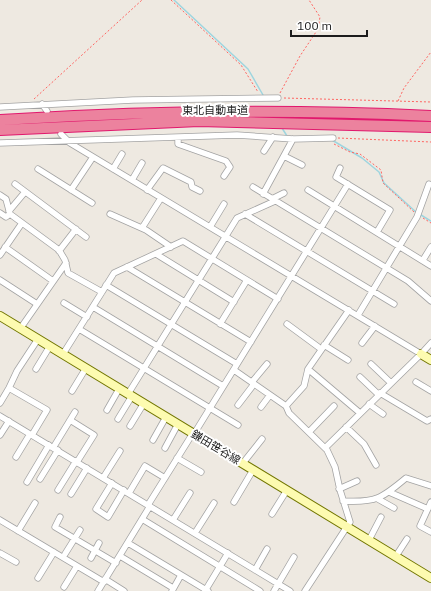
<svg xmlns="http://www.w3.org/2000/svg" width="431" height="591" font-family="'IBM Plex Sans','Noto Sans JP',sans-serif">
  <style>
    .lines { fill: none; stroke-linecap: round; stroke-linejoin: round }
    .stream { stroke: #9ed5df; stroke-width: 1.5 }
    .street-casing { stroke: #a3a3a3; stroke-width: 7 }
    .secondary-casing { stroke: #727600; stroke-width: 10 }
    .highway-casing { stroke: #e1186d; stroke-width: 12 }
    .path { stroke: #ff6561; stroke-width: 1; stroke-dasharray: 2 2; stroke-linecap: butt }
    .street { stroke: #fff; stroke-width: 5.5 }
    .secondary { stroke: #fdfbb0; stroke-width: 8 }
    .highway { stroke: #ec829e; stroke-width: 10 }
    .labels { text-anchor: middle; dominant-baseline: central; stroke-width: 4; stroke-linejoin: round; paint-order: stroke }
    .street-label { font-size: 11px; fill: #1c1c1c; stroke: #fff }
  </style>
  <rect width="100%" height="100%" fill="#eee9e1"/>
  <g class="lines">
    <path class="stream" d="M174,0L248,69L263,95
      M282,128L287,136
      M332,140L362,158L379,172L384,183L417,213
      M421,215L431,221"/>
    <defs>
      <path id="street" d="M42,104L47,111
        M0,107L133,100L278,98
        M61,134L70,143L421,354L431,343
        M178,137V144L226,161L230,167L224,176
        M0,143L237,135L293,139L333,138
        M264,151L273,137
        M284,156L302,165
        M340,168L336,177L390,210L377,232
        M38,169L92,203
        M113,169L122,154
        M132,180L142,163
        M15,184L86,237
        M253,187L408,281L431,301
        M71,190L93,157
        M147,190L163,168L191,182L192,187L200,191
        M308,190L431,266
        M263,194L293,139
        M0,195L6,199L10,214L59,250L65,260L68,273L102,292
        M272,199L284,193
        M9,211L25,192
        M0,213L6,217L10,214
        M110,214L146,230L171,247
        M245,214L394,304
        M210,227L224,204
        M142,228L161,198
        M5,247L53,281
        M59,251L76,229
        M156,254L234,302
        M0,255L22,223
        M423,260L431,247
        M127,267L251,342
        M0,280L37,304
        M106,285L237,364
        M64,303L87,317
        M93,307L223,386
        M358,315L417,217L429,184
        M220,324L247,280
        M287,324L321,349
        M20,329L66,263
        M79,329L238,425
        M362,343L375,326
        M324,345L348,360
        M63,354L114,273L183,241L278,299
        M371,364L391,383
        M36,369L50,346
        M308,369L360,413
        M234,370L286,406
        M360,377L379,395
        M252,382L267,364
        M416,382L431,391
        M9,388L17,371L38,339
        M72,391L86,368
        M380,393L427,421L431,419
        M128,394L237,218L275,201
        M0,403L9,388L47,410L32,435
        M369,404L383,414
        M238,405L254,384
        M261,407L270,395
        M107,410L119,389
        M0,416L290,591
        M118,419L132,396
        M70,420L94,435L77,462
        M130,426L144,403
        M346,427L364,444L376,465
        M309,432L334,406
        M194,434L348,184
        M0,435L9,421
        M153,440L166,417
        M53,448L75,412
        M165,448L178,424
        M325,448L421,354
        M16,457L30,434
        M177,458L201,472
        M243,463L262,439
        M103,478L120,451
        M40,479L58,450
        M27,482L49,445
        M112,483L96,509L108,517L124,490
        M339,489L357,481
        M58,490L76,461
        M389,492L428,509
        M129,493L145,466L165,478
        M71,494L87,468
        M378,499L394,508
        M343,501C376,503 382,498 406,478L431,486
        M234,502L253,470
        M431,502L420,526L431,532
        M148,505L193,433
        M272,514L287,490
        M60,517L55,527L116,563
        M142,519L260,591
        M0,520L104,582
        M173,520L190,493
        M18,531L35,503
        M195,533L214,503
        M369,540L381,517
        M128,543L208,591
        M0,553L16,562
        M65,554L80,530
        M120,556L173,588
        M396,556L407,539
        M91,558L99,543
        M255,570L267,549
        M38,578L54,552
        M105,579L124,591
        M64,587L77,566
        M98,591L150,506
        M172,591L181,575
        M205,591L228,553
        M274,591L294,557
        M305,591L350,522L340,490L335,467L327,450L289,413L286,406L304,386L308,369L349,310"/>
      <path id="secondary" d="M0,316L431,578
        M421,354L431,360"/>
      <path id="highway" d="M0,120C143,111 288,109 431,116
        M0,130L199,121L431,127"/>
    </defs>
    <use href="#street" class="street-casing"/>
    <use href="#secondary" class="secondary-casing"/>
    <use href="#highway" class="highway-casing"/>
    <path class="path" d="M171,0L241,65L258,92
      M280,93L300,56L318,29L320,17L309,0
      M284,98L431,102
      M34,99L142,0
      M398,101L404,88L431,52
      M338,138L431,142
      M334,144L350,152L360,154L381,170L383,183L414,212
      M423,218L431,223"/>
    <use href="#street" class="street"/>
    <use href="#secondary" class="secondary"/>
    <use href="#highway" class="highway"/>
  </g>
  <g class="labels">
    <g class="street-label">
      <text x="215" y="110">東北自動車道</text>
      <text transform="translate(216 447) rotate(31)">鎌田笹谷線</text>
    </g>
  </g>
  <path d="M291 30v6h76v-6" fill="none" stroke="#1c1c1c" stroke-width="2"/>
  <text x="297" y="30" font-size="12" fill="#1c1c1c" stroke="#ffffff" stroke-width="3" paint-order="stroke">100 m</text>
</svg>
